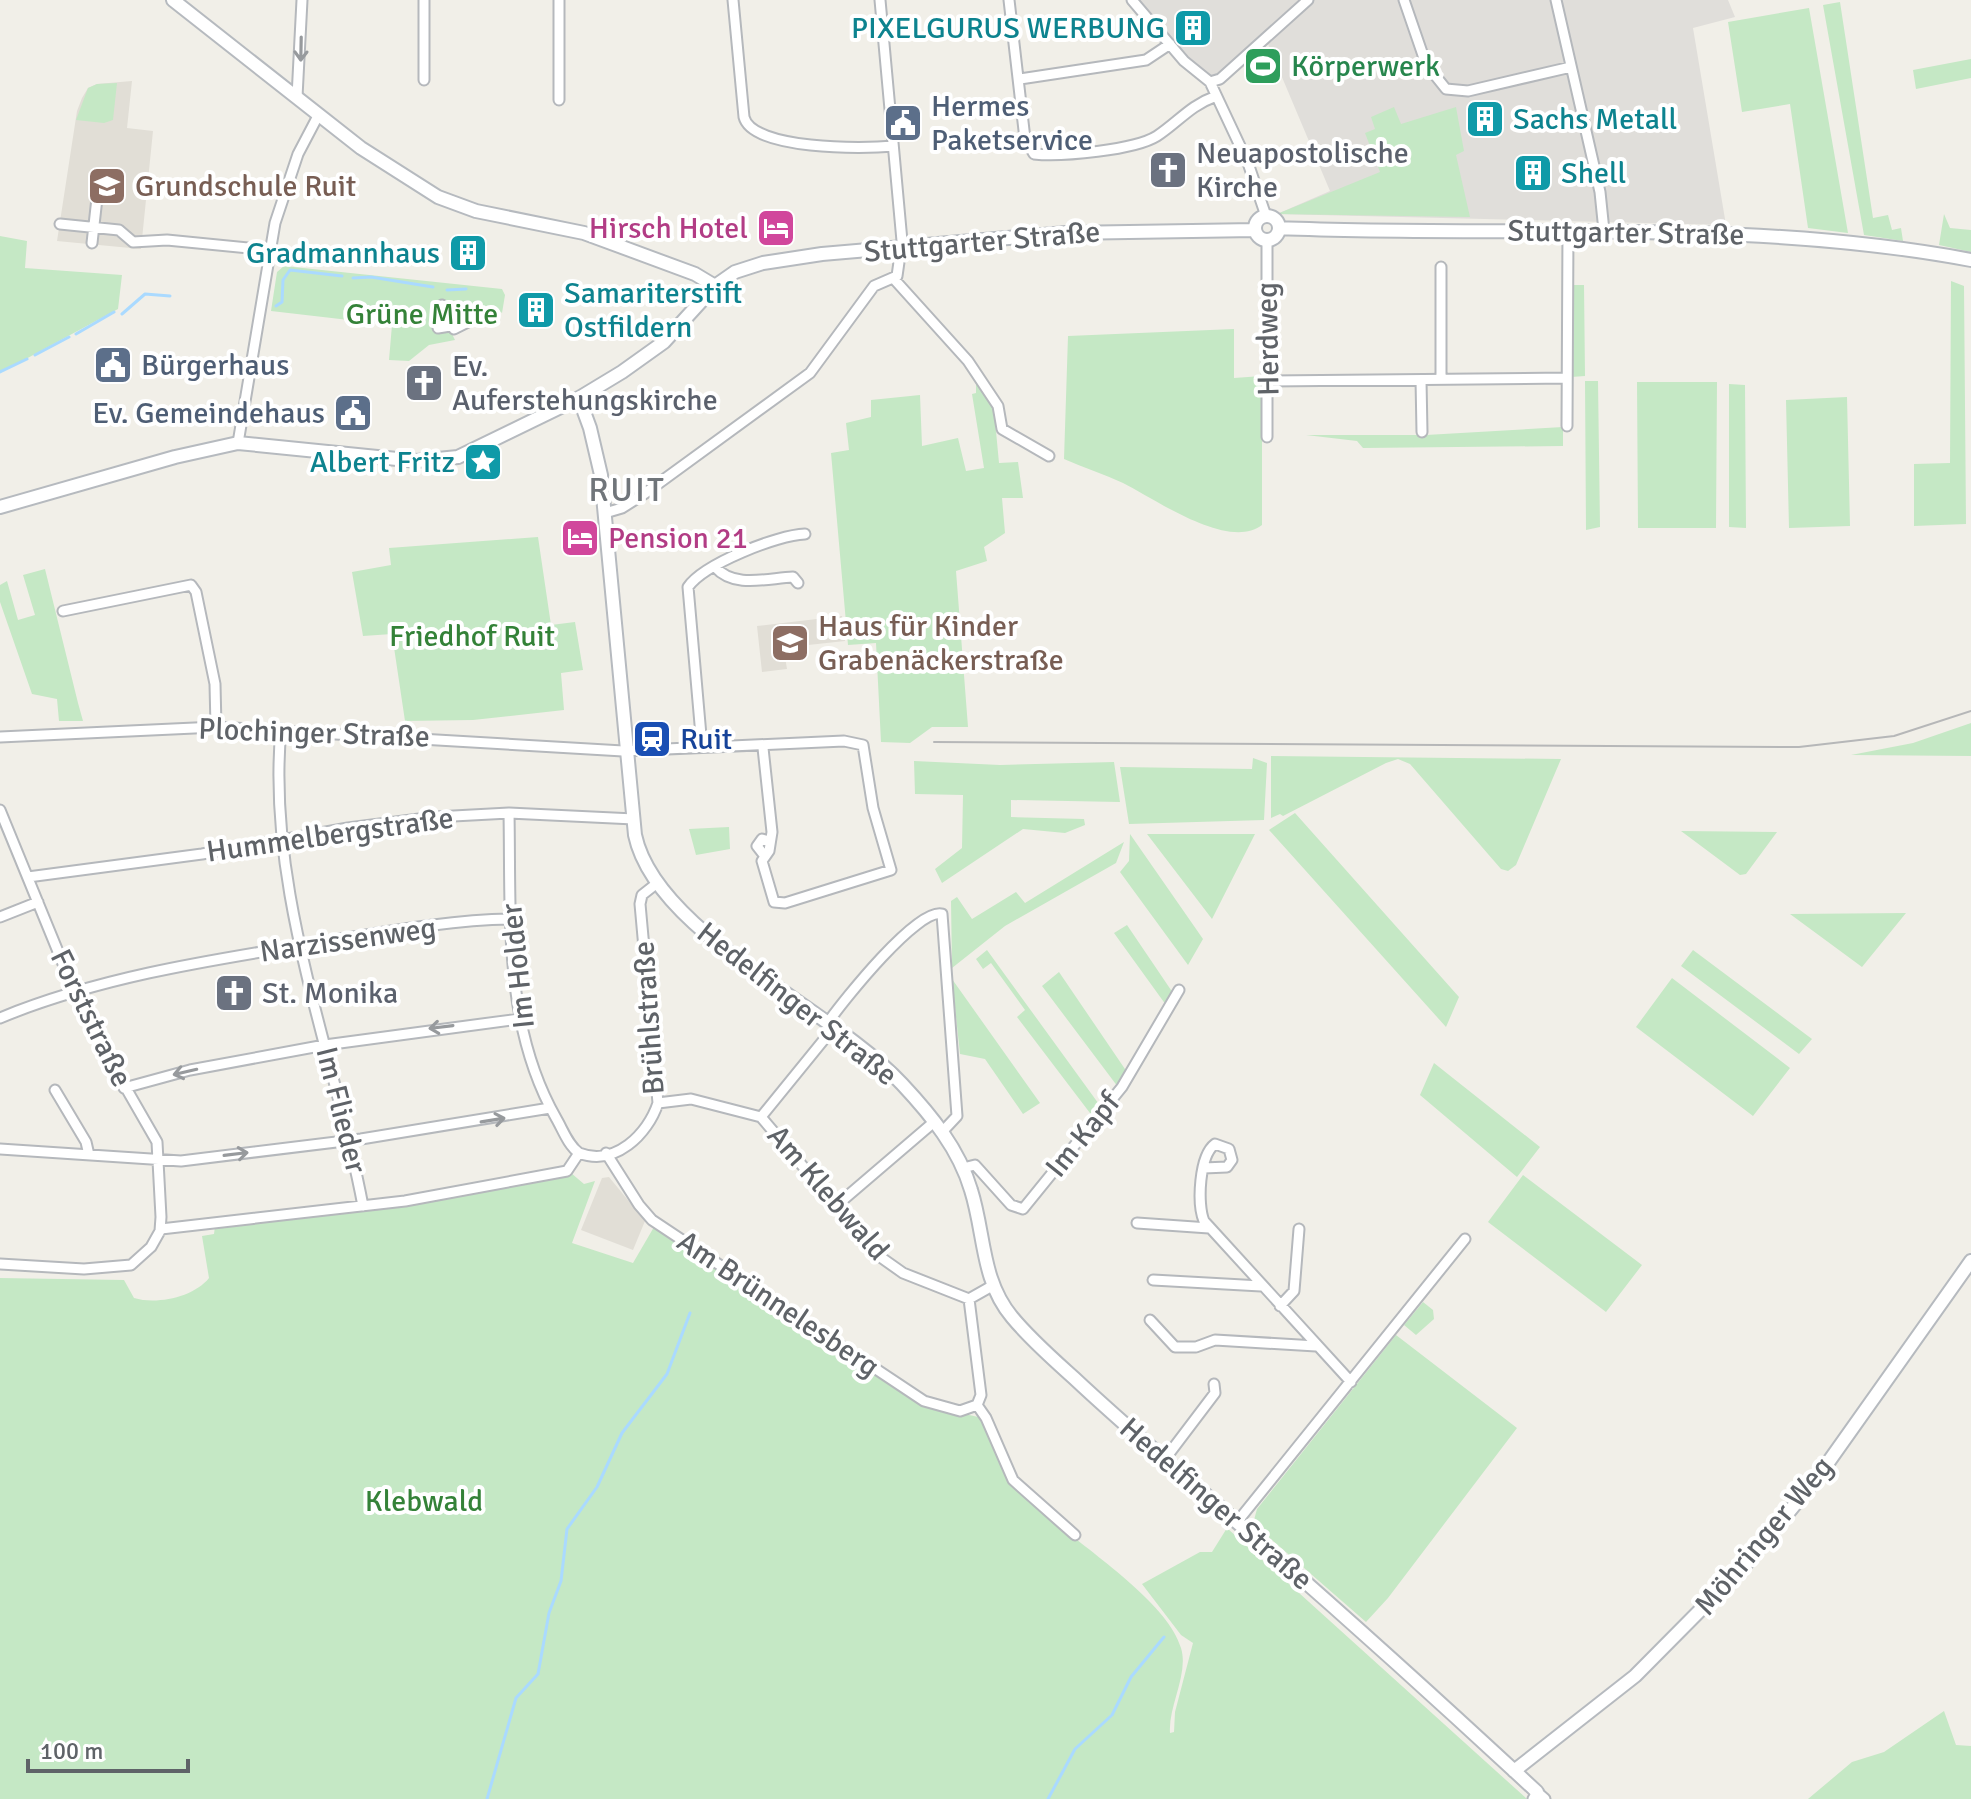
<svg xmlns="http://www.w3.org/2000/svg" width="1971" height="1799" font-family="Signika,sans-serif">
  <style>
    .industrial { fill: #e0deda }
    .education { fill: #e1ded6 }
    .green { fill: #c5e8c5 }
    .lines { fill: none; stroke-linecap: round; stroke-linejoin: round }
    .stream { stroke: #aadaff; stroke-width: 3 }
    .street-casing { stroke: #b5b8bc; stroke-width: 13 }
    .secondary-casing { stroke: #b6babf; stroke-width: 16 }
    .street { stroke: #fff; stroke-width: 9 }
    .secondary { stroke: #fff; stroke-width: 12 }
    .tram { stroke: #b6b7b8; stroke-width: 2 }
    .oneway { stroke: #979a9d }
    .labels { text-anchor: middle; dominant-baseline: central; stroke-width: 8; stroke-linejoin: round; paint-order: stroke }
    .culture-label { font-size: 30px; fill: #0d838f; stroke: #fff; text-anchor: end }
    .leisure-label { font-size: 30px; fill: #27864d; stroke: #fff; text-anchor: start }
    .service-label { font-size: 30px; fill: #4e5e75; stroke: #fff; text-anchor: start }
    .worship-label { font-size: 30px; fill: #5b616d; stroke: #fff; text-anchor: start }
    .education-label { font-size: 30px; fill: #785e54; stroke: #fff; text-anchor: start }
    .hotel-label { font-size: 30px; fill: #b23c85; stroke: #fff; text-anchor: end }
    .street-label { font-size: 30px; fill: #5f6368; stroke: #fff }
    .park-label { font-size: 30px; fill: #348238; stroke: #fff }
    .transit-label { font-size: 30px; fill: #164399; stroke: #fff; text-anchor: start }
    .quarter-label { font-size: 34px; letter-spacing: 2px; fill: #70757a; stroke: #fff }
  </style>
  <rect width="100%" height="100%" fill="#f1efe8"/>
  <path class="industrial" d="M1136,0H1728L1735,17L1693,28L1726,225L1277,214L1330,191L1265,37L1219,78L1207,79Z"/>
  <path class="education" d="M132,81L127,128L153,131L141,249L57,241L77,111L82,98L88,88L97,84Z
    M842,616L845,641L799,646L800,655L785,657L787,669L762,672L757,626Z
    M609,1177L645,1221L633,1250L581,1230L602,1178Z"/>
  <path class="green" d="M1840,2L1873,218L1888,215L1892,230L1901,228L1903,241L1864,235L1823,5Z
    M1809,8L1848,233L1808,228L1790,104L1742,112L1728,22Z
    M1971,59V78L1916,89L1913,70Z
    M117,83L113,120L104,123L76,120L88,88L97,84Z
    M1394,107L1401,124L1456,107L1464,151L1456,155L1470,217L1277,214L1380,172L1365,133L1375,129L1371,117Z
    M1944,214L1950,228L1971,230V252L1939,245Z
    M0,236L27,241L25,268L122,275L118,309L0,373Z
    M284,266L502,289L505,295L502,313L495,307L451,332L455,340L429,345L409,361L389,360L392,325L271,311L277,272Z
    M1951,281L1964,286L1966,524L1914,526V464L1950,463Z
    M1572,285H1584L1585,376L1571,377Z
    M1234,329V378L1262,376V525C1228,551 1155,499 1123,483C1104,474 1084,468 1064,459L1068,336Z
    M1585,381H1598L1600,527L1586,530Z
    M976,382L994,410L999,463L1018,462L1023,498H1002L1005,533L984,547L987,561L956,571L968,727H932L910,743L881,742L876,643L848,645L831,453L849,450L846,423L871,417V400L920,395L922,446L958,438L966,471L984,468L972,394L976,393Z
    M1637,382H1717L1716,528H1638Z
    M1729,384L1745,385L1746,528L1729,527Z
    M1847,397L1850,526L1789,528L1786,400Z
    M1563,427V446L1363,448L1357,441L1306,435H1426Z
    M538,537L551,625L575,622L583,670L561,673L564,710L473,720L405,721L392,634L363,636L352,572L391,565L389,548Z
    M45,569L78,703L83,721H59L57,699L32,694L0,602V585L7,581L18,620L35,615L23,575Z
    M1971,723V756L1851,755L1913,743Z
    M1271,756L1561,759L1516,865L1508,871L1501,869L1410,764L1398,759L1386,763L1283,816L1280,814L1271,818Z
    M1253,758L1267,763L1264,820L1129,824L1120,767L1252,769Z
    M914,761L1000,765L1114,762L1120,802L1011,800V817L1084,819L1085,825L1065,833L1023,829L942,883L935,869L962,848L963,795L915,794Z
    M1295,813L1459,997L1446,1027L1269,830Z
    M729,827L730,849L696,855L689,829Z
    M1681,831L1777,832L1746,874L1740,875Z
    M1130,834L1203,939L1188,965L1120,872L1129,861Z
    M1147,834H1255L1212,919Z
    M1124,842L1116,863L1005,926L952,968L951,901L957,897L972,919L1016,892L1025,903Z
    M1906,913L1862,967L1790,914Z
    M1127,925L1173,993L1166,1005L1114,933Z
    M987,950L1101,1107L1093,1117L1017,1017L1025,1010L991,963L983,969L976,959Z
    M1693,950L1812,1039L1799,1054L1681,966Z
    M1059,972L1127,1072L1118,1087L1042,986Z
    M1672,978L1790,1068L1753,1116L1636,1027Z
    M952,979L1040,1103L1023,1114L985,1059L960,1054Z
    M1434,1063L1540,1147L1517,1177L1420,1095Z
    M571,1173L584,1184L595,1181L572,1243L633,1263L654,1227L923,1405L983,1418C995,1448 1009,1479 1032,1502C1071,1541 1166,1597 1181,1648C1189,1674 1168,1706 1170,1733L1174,1732L1175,1712L1193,1643L1181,1635L1142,1584L1200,1552H1212L1227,1528L1527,1799H0V1278L124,1280L134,1298C157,1305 194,1297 209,1278L202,1236L214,1234L215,1226L425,1201Z
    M1523,1175L1642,1265L1606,1312L1488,1222Z
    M1423,1302L1433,1310L1434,1319L1416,1335L1404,1325Z
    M1396,1335L1517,1428L1388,1598L1366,1622L1257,1527L1254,1520L1257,1509Z
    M1944,1711L1956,1745L1971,1746V1799H1808L1852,1762L1884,1752Z"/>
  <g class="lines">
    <path class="stream" d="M353,278L371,277L433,287
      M447,290L466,289
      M276,306L282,302L283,280L290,270L342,276
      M122,314L145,294L170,296
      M76,334L114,312
      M35,355L69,337
      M0,372L27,359
      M487,1799L516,1698L538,1674L549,1613L561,1581L567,1529L597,1487L622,1433L667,1374L690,1313
      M1048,1799L1075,1749L1112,1715L1131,1677L1164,1637"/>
    <defs>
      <path id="street" d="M733,0L744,117C752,150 864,149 893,146
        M1009,0L1025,139L1034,154C1061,157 1135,150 1157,136C1177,123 1191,105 1214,97
        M1132,0L1184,61L1210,82L1248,163L1266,216
        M1404,0L1426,64L1446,89L1468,91L1571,67
        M1556,0L1600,192L1604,231
        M1020,79L1146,60L1170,44
        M424,80V0
        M1210,82L1220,79L1308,0
        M297,97L302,0
        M559,100V0
        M60,224L119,230L133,242L167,240L269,250
        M92,243L98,189
        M1441,267V379
        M894,279L968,361L998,406L1002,429L1049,456
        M442,305L456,325
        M438,328L456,325L463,310
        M454,329L468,322
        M1421,380L1422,432
        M1269,381L1567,378
        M1567,426L1568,230
        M1267,437V240
        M238,443L275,223L298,154L319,114
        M605,513L622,508L644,494L810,373L874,286L897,276L902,241L880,0
        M715,567C734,589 768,578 793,577L798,583
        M63,611L191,585L196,592L215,684L216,727
        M281,729C266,891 334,1050 363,1206
        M0,737L216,727L623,751L844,741L863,745L873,808L891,870L785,903L774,902L762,861L769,851L772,832L763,748
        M702,747L688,587C704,564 777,535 805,534
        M0,810L84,1015L157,1142L161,1217L160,1231L151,1247L131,1265L84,1269L0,1264
        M509,813C511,916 503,1025 556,1118C563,1130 568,1145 579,1153
        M764,855L757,846L762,839L769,841
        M28,877L202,854L348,828L435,817L509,813L634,819
        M0,917L38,902
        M0,1018C99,977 211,960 316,943C380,933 446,920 511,919
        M829,1021C844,1000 918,907 942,914L957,1116L942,1132
        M124,1088L190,1070L325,1045L519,1019
        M55,1090L86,1142L89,1155
        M658,1103L691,1099L761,1117L879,1256L903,1273L969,1299L992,1286
        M761,1117L835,1026
        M0,1149L181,1161L361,1139L550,1108
        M579,1153C615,1167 648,1134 658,1103L640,904L642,895L656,884
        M606,1153L639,1205L652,1220L924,1401L960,1411L977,1405
        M963,1168L975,1165L1011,1205L1023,1209L1122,1087L1179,990
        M1204,1168L1227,1167L1232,1160L1229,1149L1215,1144C1199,1156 1197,1204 1204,1221L1351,1382
        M837,1205L934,1122
        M1137,1223L1209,1228
        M161,1229L405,1201L567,1171L579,1153
        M1153,1280L1261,1286
        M969,1299L981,1395L977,1405
        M1280,1306L1294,1291L1299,1229
        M1150,1320L1175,1347H1196L1215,1340L1316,1346
        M977,1405L986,1418L1013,1480L1075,1535
        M1165,1459L1215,1393L1214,1384
        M1237,1522L1465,1239
        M1533,1799L1537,1792L1545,1799"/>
      <path id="secondary" d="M173,0L361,148L438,197L476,211L584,233L695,274L715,286
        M1255 228a12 12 0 1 1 24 0a12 12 0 1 1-24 0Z
        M1279,228C1510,238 1742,217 1971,260
        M579,398L590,428L601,475L635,835C656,934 832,1008 902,1084C931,1115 959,1149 971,1190C985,1234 981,1280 1012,1317C1030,1339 1053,1359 1074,1378C1125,1426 1179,1471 1231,1517C1335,1607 1437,1699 1537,1792
        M0,507L175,457L238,443L417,461L458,457L579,398L622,372L664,342L715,286L735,272L763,263L822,254L1066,233L1255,230
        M1514,1771L1635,1676L1746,1564L1820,1474L1971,1261"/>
    </defs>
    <use href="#street" class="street-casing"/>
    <use href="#secondary" class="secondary-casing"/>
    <use href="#street" class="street"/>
    <use href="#secondary" class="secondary"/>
    <path class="tram" d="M934,742L1799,747L1894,736L1971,711"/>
  </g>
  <defs><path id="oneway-shaft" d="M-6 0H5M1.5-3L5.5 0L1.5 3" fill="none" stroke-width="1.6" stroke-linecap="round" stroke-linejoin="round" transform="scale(2)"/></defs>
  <g class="oneway">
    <use href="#oneway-shaft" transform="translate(301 49) rotate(91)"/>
    <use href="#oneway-shaft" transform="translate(441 1027) rotate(173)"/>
    <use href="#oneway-shaft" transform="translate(185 1072) rotate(167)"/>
    <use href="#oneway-shaft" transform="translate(493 1120) rotate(-9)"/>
    <use href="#oneway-shaft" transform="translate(236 1154) rotate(-7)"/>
  </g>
  <defs>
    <symbol id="building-square" viewBox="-11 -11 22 22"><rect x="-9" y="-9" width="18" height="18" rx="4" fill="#0f9aa8" stroke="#fff"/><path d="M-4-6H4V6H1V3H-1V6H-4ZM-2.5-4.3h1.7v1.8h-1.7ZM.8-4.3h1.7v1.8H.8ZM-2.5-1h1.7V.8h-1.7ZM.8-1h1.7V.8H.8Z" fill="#fff"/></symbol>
    <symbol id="stadium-square" viewBox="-11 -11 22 22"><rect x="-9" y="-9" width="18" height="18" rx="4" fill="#2e9e5b" stroke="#fff"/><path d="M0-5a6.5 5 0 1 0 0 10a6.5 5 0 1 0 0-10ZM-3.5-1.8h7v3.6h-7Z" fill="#fff"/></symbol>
    <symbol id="civic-square" viewBox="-11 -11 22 22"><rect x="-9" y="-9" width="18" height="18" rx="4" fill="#5c6f8a" stroke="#fff"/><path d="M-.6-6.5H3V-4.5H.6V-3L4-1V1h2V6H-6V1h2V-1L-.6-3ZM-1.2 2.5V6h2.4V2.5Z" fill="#fff"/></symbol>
    <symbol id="church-square" viewBox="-11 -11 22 22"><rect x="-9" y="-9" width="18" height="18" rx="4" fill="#6b7280" stroke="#fff"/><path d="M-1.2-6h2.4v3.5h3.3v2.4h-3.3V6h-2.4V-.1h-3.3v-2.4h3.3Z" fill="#fff"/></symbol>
    <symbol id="school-square" viewBox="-11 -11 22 22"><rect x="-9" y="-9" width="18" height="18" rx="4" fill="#8d6e63" stroke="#fff"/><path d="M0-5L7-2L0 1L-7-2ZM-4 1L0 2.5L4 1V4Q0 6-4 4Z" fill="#fff"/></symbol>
    <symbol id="hotel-square" viewBox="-11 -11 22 22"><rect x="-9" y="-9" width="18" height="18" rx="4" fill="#d1479c" stroke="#fff"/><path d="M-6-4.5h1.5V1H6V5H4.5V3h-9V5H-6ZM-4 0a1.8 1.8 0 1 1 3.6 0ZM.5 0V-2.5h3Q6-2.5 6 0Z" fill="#fff"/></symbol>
    <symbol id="sight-square" viewBox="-11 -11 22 22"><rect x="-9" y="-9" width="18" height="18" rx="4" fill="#0f9aa8" stroke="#fff"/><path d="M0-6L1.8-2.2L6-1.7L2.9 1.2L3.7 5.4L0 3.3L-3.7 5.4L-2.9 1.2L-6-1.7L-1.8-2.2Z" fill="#fff"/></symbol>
    <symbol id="station-square" viewBox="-11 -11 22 22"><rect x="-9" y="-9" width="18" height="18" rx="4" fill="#1a4fb4" stroke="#fff"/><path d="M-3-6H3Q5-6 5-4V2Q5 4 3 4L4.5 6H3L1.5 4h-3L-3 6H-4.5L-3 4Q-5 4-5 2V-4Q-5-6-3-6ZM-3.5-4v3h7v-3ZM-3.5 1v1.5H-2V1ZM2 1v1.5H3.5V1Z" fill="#fff"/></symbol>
  </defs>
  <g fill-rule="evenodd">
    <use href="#building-square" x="1171" y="6" width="44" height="44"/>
    <use href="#stadium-square" x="1241" y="44" width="44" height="44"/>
    <use href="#building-square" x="1463" y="97" width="44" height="44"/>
    <use href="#civic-square" x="881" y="101" width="44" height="44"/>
    <use href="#church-square" x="1146" y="148" width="44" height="44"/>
    <use href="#building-square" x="1511" y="151" width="44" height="44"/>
    <use href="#school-square" x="85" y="164" width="44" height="44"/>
    <use href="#hotel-square" x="754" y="206" width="44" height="44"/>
    <use href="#building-square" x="446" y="231" width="44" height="44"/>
    <use href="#building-square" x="514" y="288" width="44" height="44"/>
    <use href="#civic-square" x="91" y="343" width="44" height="44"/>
    <use href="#church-square" x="402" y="361" width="44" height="44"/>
    <use href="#civic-square" x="331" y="391" width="44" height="44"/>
    <use href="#sight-square" x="461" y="440" width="44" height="44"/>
    <use href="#hotel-square" x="558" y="516" width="44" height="44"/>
    <use href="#school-square" x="768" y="621" width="44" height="44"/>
    <use href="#station-square" x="630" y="717" width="44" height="44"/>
    <use href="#church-square" x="212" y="971" width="44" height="44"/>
  </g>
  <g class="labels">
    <g class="culture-label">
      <text x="1165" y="28">PIXELGURUS WERBUNG</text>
      <text x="1513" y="119" text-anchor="start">Sachs Metall</text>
      <text x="1561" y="173" text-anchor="start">Shell</text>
      <text x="440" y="253">Gradmannhaus</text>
      <text x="564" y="293" text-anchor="start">Samariterstift<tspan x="564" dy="34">Ostfildern</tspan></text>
      <text x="455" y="462">Albert Fritz</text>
    </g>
    <g class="leisure-label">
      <text x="1291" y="66">Körperwerk</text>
    </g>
    <g class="service-label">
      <text x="931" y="106">Hermes<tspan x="931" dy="34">Paketservice</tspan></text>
      <text x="141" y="365">Bürgerhaus</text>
      <text x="325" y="413" text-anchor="end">Ev. Gemeindehaus</text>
    </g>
    <g class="worship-label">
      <text x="1196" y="153">Neuapostolische<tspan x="1196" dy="34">Kirche</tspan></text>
      <text x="452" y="366">Ev.<tspan x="452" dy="34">Auferstehungskirche</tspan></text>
      <text x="262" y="993">St. Monika</text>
    </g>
    <g class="education-label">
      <text x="135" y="186">Grundschule Ruit</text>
      <text x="818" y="626">Haus für Kinder<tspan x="818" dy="34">Grabenäckerstraße</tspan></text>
    </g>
    <g class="hotel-label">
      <text x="748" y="228">Hirsch Hotel</text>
      <text x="608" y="538" text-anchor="start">Pension 21</text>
    </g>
    <g class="street-label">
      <text transform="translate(1626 233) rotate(1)">Stuttgarter Straße</text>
      <text transform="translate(982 242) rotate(-5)">Stuttgarter Straße</text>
      <text transform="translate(1268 339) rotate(-91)">Herdweg</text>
      <text transform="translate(314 733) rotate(2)">Plochinger Straße</text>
      <text transform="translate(330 835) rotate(-8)">Hummelbergstraße</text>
      <text transform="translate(348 940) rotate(-8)">Narzissenweg</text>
      <text transform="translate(518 966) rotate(-96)">Im Holder</text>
      <text transform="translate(797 1004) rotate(38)">Hedelfinger Straße</text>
      <text transform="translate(91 1018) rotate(64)">Forststraße</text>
      <text transform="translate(649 1018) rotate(-94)">Brühlstraße</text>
      <text transform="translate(341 1110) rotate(76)">Im Flieder</text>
      <text transform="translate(1083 1135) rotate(-51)">Im Kapf</text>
      <text transform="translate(828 1193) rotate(49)">Am Klebwald</text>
      <text transform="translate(778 1304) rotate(34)">Am Brünnelesberg</text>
      <text transform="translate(1216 1504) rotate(41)">Hedelfinger Straße</text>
      <text transform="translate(1764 1536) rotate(-50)">Möhringer Weg</text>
    </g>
    <g class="park-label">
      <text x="422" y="314">Grüne Mitte</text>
      <text x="472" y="636">Friedhof Ruit</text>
      <text x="424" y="1501">Klebwald</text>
    </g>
    <g class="transit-label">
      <text x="680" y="739">Ruit</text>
    </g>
    <g class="quarter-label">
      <text x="627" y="490">RUIT</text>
    </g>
  </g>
  <path d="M28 1759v12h160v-12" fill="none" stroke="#5f6368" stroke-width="4"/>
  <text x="40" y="1759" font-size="24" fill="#5f6368" stroke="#ffffff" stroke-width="6" paint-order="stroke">100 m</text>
</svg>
